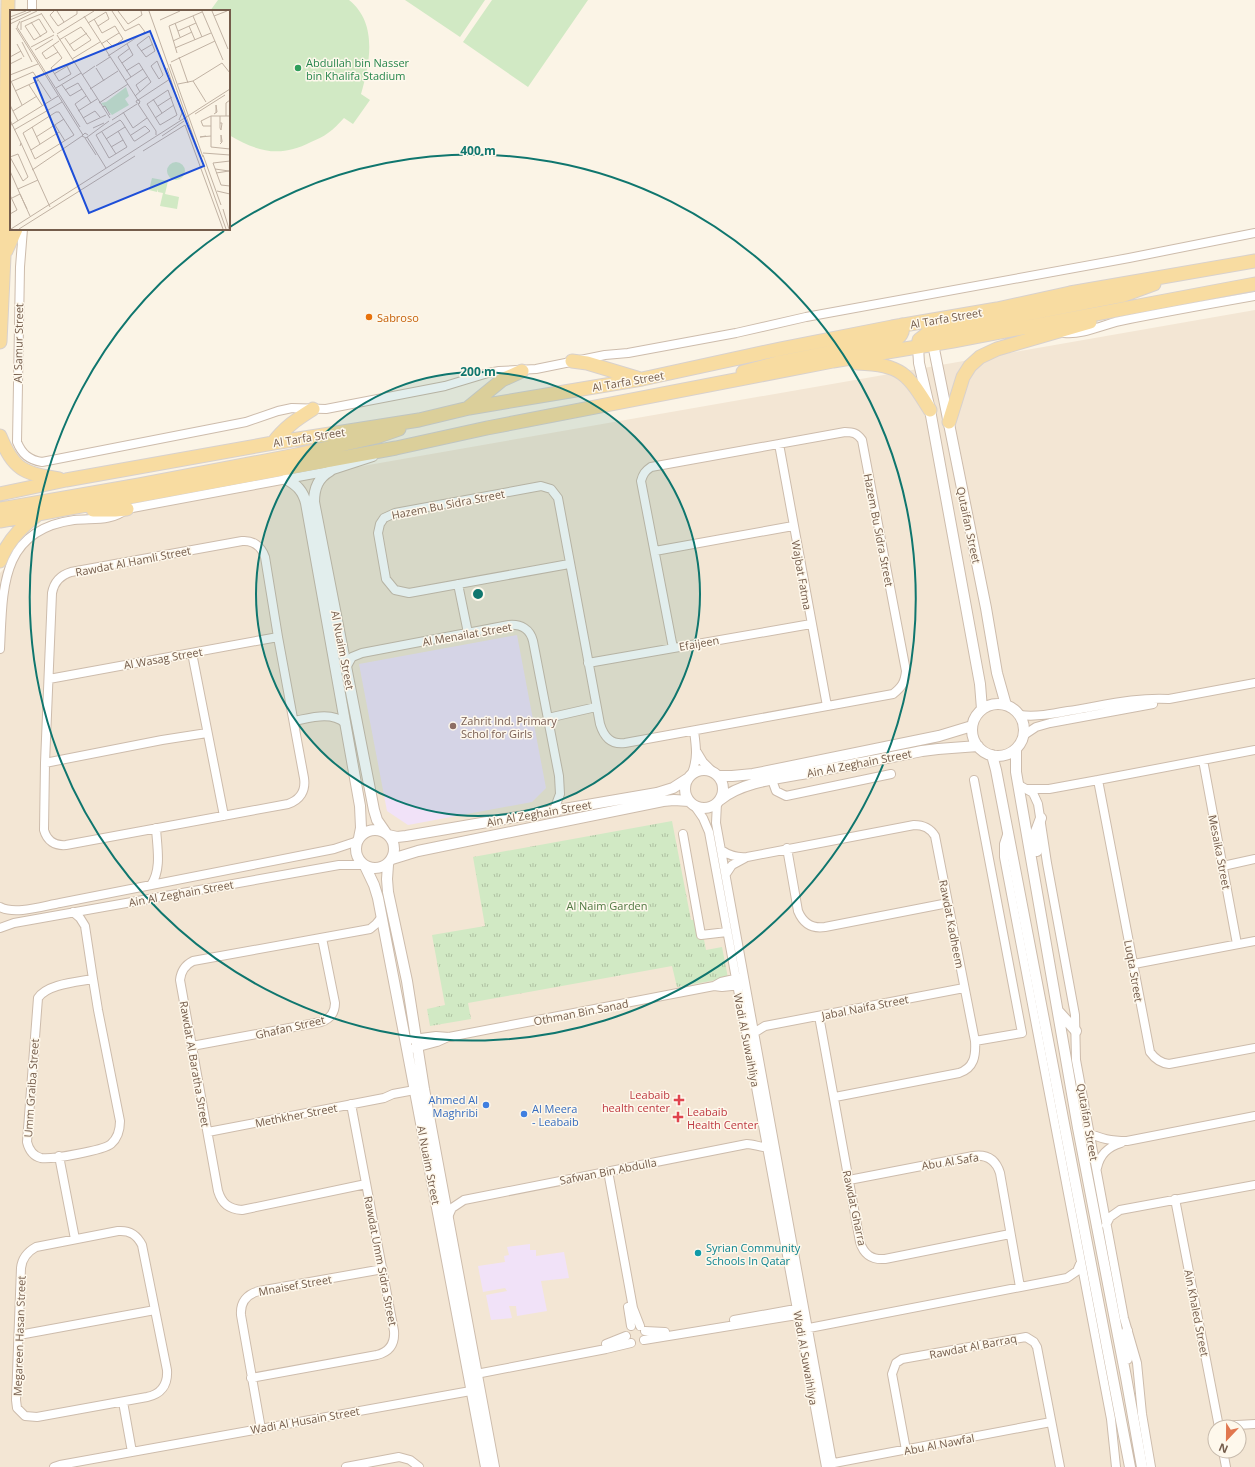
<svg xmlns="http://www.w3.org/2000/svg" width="1255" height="1467" font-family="'Open Sans',sans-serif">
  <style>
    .residential { fill: #f3e6d4; fill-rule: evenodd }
    .education { fill: #f1e2f8 }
    .grass { fill: #d1e9c4 }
    .park { fill: url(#park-tufts) }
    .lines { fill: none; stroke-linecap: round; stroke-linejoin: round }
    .minor-casing { stroke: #cdbcac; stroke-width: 10 }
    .tertiary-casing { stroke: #cdbcac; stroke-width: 12 }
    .primary-casing { stroke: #d8d1cd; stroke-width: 15 }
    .minor { stroke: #fff; stroke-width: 8 }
    .tertiary { stroke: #fff; stroke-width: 10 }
    .primary { stroke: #f8dca1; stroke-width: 13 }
    .ring { fill: none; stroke: #0f766e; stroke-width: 2 }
    .leisure-dot { fill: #2e9e5b; stroke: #fef8ec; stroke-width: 1.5 }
    .food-dot { fill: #e8710a; stroke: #fef8ec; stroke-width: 1.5 }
    .education-dot { fill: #8d6e63; stroke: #fef8ec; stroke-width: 1.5 }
    .health-dot { fill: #e0444e; stroke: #fef8ec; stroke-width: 1.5 }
    .shop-dot { fill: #3f7fe0; stroke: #fef8ec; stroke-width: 1.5 }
    .culture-dot { fill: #0f9aa8; stroke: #fef8ec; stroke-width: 1.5 }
    .labels { text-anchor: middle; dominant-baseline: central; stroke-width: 3; stroke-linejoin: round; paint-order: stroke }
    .leisure-label { font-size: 11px; fill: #27864d; stroke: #fef8ec; text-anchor: start }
    .food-label { font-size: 11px; fill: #c56008; stroke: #fef8ec; text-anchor: start }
    .street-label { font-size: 11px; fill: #745c4b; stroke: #fef8ec }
    .education-label { font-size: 11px; fill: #785e54; stroke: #fef8ec; text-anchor: start }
    .park-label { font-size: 11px; fill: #517943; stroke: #fef8ec }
    .health-label { font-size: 11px; fill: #be3a42; stroke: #fef8ec; text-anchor: end }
    .shop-label { font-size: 11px; fill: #366cbe; stroke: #fef8ec; text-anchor: end }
    .culture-label { font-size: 11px; fill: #0d838f; stroke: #fef8ec; text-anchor: start }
    .inset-road { fill: none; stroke: #c1b2a3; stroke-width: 1 }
    .view { fill: #1d4ed8; fill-opacity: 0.15; stroke: #1d4ed8; stroke-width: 2 }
    .inset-edge { fill: none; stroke: #745c4b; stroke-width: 2 }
    .centre { fill: #0f766e; stroke: #fef8ec; stroke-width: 2 }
    .ring-label { font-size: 12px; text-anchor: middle; font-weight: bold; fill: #0f766e; stroke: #fef8ec; stroke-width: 3; stroke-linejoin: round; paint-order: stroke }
  </style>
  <defs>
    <pattern id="park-tufts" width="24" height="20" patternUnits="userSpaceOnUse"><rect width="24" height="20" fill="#d1e9c4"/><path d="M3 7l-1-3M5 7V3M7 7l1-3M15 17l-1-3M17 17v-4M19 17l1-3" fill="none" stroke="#aec0a1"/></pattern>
  </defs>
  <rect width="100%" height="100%" fill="#fbf4e6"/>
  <path class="residential" d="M1255,310V1467H0V573L48,521ZM1215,1427H1239V1451H1215Z"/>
  <path class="education" d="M517,635L546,788L532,802L408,825L387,811L359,664Z
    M530,1244V1250H536V1256L564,1252L569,1278L541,1281L547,1311L517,1316L516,1306H509L512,1318L491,1320L486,1295L507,1291L505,1288L483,1292L478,1266L505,1262L504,1256L509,1255L507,1247Z"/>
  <path class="grass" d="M218,0H349C378,23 370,63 361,94L370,100L353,124L344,118C339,123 334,129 328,133C323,137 317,139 311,142C280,158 258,152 229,135V11H210Z
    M405,0H485L460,37Z
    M492,0H588L528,87L463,42Z"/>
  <path class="park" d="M672,821L691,920L700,919L706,950L722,947L728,978L677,987L672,966L468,1003L471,1019L430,1026L427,1009L445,1005L432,935L485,926L473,857Z"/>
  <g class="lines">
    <defs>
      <path id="minor" d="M32,11V0
        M23,229L20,267L17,442C22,454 29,460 42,462L246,422L278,411L292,408L326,409L445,386L488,373L499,371L536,369L605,355L628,353L736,333L806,317L1129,258L1255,233
        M1064,333C1084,335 1101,325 1120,321C1165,312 1210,304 1255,296
        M779,444L827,706
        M242,541C253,540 261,546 265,557L278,637L304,778C306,791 300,800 288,804L66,845C55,846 47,841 44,830L45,763L52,593C54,582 61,575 71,572Z
        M655,551L793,526
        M569,564L409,593L395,590L386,579L378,533L380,524L384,518L395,513L541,486L551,489L558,498L600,724C604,737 611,745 625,743L893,694C902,687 905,682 906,671L862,440C857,433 853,432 845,432L651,467C645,471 643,474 641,481L673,648
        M458,584L468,633
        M0,649C3,588 0,530 74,520C94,518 110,522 127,509L330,471L373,457
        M192,653L224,816
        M588,663L811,624
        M347,666L352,657L362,653L509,625C521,624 530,629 533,641L559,776L560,794L554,810
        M49,679L278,637
        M1020,715C1036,717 1052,714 1068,711C1101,706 1135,697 1169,699L1255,683
        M548,718L596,707
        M294,721C310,718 331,711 345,723
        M1024,735L1036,727L1050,723L1153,704
        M1255,750L1098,780L1150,1052C1155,1059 1160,1063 1169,1064L1255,1048
        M697,752L703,762L712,771
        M1203,760L1237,944
        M45,763L162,740L207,733
        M692,773C698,758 696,746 694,731
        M772,780L776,791L786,796L891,774
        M974,780L1022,1033L975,1041
        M1019,785L1033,793L1038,804L1047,863L1075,1015L1076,1060L1124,1318L1137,1363L1142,1414L1151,1467
        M1028,789H1049L1098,780
        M717,803L716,823L833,1467
        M694,805L703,818L709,832L826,1467
        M1008,832L1004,844V857L1111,1419L1116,1467
        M683,834L701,935L727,932
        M787,848L798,911C803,923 812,929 825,927L948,903
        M721,850C730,856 737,858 747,857L914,825C924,825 930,828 935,836L975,1041C976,1056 974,1068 959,1073L835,1097
        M1223,866L1255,859
        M726,874L732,865L745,858
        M151,885C162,869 157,847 156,828
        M0,907C15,915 43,906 60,903L334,849L358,841
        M73,912L80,918L85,926L93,979
        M0,928L14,923L339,865H364
        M1134,964L1255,941
        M93,979L98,1010L120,1121C120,1130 118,1138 111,1144C104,1150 51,1160 41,1158C33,1156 29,1150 27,1142L38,998C47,984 77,982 93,979Z
        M714,986L721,982L739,978
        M819,1016L860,1242C864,1255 872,1260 885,1259L1010,1234
        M749,1033L757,1031L765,1026L964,988
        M406,1040L436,1036L449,1037L714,986L722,987L741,985
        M192,1046L321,1022C330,1019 335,1013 335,1003L322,938
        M411,1049L437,1042L448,1037
        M208,1132L384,1098L393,1094L420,1089
        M1086,1132C1102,1139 1110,1141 1127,1141L1255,1116
        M59,1156L75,1239
        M1097,1168C1100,1154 1108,1147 1121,1143
        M608,1171L633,1308L640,1326
        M849,1180L973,1156C987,1154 996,1160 1000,1173L1020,1287
        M366,1184L242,1210C229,1209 222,1204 218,1191L180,980C181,971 185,965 193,961L370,929L376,924L381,918
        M1175,1199L1219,1427
        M448,1217L452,1208L464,1200L747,1144C755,1144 763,1149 771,1147
        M1106,1225L1110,1217L1120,1210L1255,1185
        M118,1231C130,1230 137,1235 142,1245L167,1370C168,1385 161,1394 147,1397L37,1417L25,1416L17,1408L16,1400L21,1268C22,1258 27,1252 36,1247Z
        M628,1307L631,1326
        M734,1320L801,1308
        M804,1329L1067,1278L1077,1271L1080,1264
        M645,1331L665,1332
        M19,1335L155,1310
        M644,1340L803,1314
        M606,1344L626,1336
        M471,1375L606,1349L631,1343
        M251,1378L377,1355C389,1352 395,1344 394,1331L351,1104
        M123,1402L132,1452
        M1219,1426L1255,1424
        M261,1429L241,1315C240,1302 247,1294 259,1291L383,1269
        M906,1450L892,1374L896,1363L902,1359L1026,1337L1034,1342L1037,1347L1060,1467
        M1223,1451L1226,1467
        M829,1464L1051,1422
        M54,1467L60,1465L476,1390
        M346,1467L399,1457L410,1460L419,1467"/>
      <path id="tertiary" d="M933,344L986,608L997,673L1006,705
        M918,347L919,363L930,410L980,684L982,709
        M330,471C318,478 314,488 314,502L374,810L377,820L386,833
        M286,479C297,485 303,491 306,503L360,806L361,828L359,838
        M972 730a26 26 0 1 1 52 0a26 26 0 1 1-52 0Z
        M1016,749V772L1078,1128L1126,1377L1142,1467
        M992,755L996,770L1130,1467
        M685 789a19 19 0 1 1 38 0a19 19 0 1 1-38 0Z
        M718,776H732L753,774L939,736L972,726
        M720,800C741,782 780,778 807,773C845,766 884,759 922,751L938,749L978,746
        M356 849a19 19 0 1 1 38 0a19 19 0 1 1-38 0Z
        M388,835L397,837L406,836L657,793L673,788L687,779
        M1037,851L1035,834L1041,818
        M392,859L418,851L663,801L674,800L689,801
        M388,865L387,879L388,892L407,981L424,1089L494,1467
        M365,866L374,885L378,898L407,1049L486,1467
        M1058,1011L1076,1031
        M1127,1331V1359"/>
      <path id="primary" d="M6,251L16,229
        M0,342L4,256L8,0
        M918,347L919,340L928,333L1124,295L1154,284
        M572,361L587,363L637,378
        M857,363C902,365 907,373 930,410
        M743,372L777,363L894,340C900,338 904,332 902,325
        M469,407L502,380L522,371
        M949,422L963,377L970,366L980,357L997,349L1090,322
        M0,436C14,470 23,473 59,479
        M273,443C284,428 297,419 313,409
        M0,494L66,480L273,443L419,420L469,408L642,379L780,349L892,327L997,309L1070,293L1255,261
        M0,509L139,485L296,455L376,437L399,429
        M93,510H115L127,509
        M0,521L396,448L487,428L833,361L953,341L1255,284
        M0,561C7,542 21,527 37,515"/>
    </defs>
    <use href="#minor" class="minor-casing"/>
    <use href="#tertiary" class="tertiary-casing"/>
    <use href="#primary" class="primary-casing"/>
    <use href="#minor" class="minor"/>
    <use href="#tertiary" class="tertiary"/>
    <use href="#primary" class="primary"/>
  </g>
  <circle cx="478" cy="594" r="222" fill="#0f766e" fill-opacity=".12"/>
  <g class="ring">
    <circle cx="478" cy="594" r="222"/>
    <path d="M230 227A443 443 0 1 1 224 231"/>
  </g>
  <circle class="leisure-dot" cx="298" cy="68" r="4"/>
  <circle class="food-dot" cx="369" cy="317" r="4"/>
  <circle class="education-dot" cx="453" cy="726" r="4"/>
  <g class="health-dot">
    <path d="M677 1094h4v4h4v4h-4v4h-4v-4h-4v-4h4z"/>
    <path d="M676 1111h4v4h4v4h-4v4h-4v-4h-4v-4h4z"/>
  </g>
  <g class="shop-dot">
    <circle cx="486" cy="1105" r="4"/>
    <circle cx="524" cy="1114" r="4"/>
  </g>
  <circle class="culture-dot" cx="698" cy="1253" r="4"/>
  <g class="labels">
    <g class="leisure-label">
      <text x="306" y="62">Abdullah bin Nasser<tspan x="306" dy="13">bin Khalifa Stadium</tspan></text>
    </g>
    <g class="food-label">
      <text x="377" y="317">Sabroso</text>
    </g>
    <g class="street-label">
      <text transform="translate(946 318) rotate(-10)">Al Tarfa Street</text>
      <text transform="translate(18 343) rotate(-89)">Al Samur Street</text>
      <text transform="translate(628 381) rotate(-10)">Al Tarfa Street</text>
      <text transform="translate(309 437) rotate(-9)">Al Tarfa Street</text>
      <text transform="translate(448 504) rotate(-11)">Hazem Bu Sidra Street</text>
      <text transform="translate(969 525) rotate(78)">Qutaifan Street</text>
      <text transform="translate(879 530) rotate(79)">Hazem Bu Sidra Street</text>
      <text transform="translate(133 561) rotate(-11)">Rawdat Al Hamli Street</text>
      <text transform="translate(802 575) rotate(80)">Wajbat Fatma</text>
      <text transform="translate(467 634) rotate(-10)">Al Menailat Street</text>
      <text transform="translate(699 643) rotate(-10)">Efaijeen</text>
      <text transform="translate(343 650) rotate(79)">Al Nuaim Street</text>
      <text transform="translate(163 658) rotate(-10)">Al Wasag Street</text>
      <text transform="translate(859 763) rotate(-11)">Ain Al Zeghain Street</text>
      <text transform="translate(539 813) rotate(-10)">Ain Al Zeghain Street</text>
      <text transform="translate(1220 852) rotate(79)">Mesaika Street</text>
      <text transform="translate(181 893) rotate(-10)">Ain Al Zeghain Street</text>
      <text transform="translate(952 924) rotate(79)">Rawdat Kadheem</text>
      <text transform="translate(1134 971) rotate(80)">Luqta Street</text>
      <text transform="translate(865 1007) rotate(-11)">Jabal Naifa Street</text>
      <text transform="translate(581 1012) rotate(-11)">Othman Bin Sanad</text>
      <text transform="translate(290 1027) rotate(-13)">Ghafan Street</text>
      <text transform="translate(747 1040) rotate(79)">Wadi Al Suwaihliya</text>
      <text transform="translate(195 1064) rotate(80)">Rawdat Al Baratha Street</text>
      <text transform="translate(31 1088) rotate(-86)">Umm Graiba Street</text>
      <text transform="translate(296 1115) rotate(-11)">Methkher Street</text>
      <text transform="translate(1088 1122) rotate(80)">Qutaifan Street</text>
      <text transform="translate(950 1161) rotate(-9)">Abu Al Safa</text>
      <text transform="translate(429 1165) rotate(79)">Al Nuaim Street</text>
      <text transform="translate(608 1171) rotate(-11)">Safwan Bin Abdulla</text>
      <text transform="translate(855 1208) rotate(78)">Rawdat Gharra</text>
      <text transform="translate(381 1261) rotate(79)">Rawdat Umm Sidra Street</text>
      <text transform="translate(295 1285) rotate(-10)">Mnaisef Street</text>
      <text transform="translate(1197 1313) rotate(79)">Ain Khaled Street</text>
      <text transform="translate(19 1336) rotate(-88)">Megareen Hasan Street</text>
      <text transform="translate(973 1346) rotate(-11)">Rawdat Al Barraq</text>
      <text transform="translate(806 1358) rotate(80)">Wadi Al Suwaihliya</text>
      <text transform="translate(305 1420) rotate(-10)">Wadi Al Husain Street</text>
      <text transform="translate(939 1444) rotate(-11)">Abu Al Nawfal</text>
    </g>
    <g class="education-label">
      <text x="461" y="720">Zahrit Ind. Primary<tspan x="461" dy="13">Schol for Girls</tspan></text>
    </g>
    <g class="park-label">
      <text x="607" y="905">Al Naim Garden</text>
    </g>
    <g class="health-label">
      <text x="670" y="1094">Leabaib<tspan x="670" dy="13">health center</tspan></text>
      <text x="687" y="1111" text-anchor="start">Leabaib<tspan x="687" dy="13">Health Center</tspan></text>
    </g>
    <g class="shop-label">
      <text x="478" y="1099">Ahmed Al<tspan x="478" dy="13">Maghribi</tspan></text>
      <text x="532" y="1108" text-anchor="start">Al Meera<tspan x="532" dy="13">- Leabaib</tspan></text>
    </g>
    <g class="culture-label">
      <text x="706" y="1247">Syrian Community<tspan x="706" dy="13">Schools In Qatar</tspan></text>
    </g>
  </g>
  <g transform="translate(10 10)">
    <rect width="220" height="220" fill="#fbf4e6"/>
    <path d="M157 161a9 9 0 1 1 18 0a9 9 0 1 1-18 0ZM142,168L158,171L155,184L169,187L167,199L150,196L153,183L148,182V179L147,182L139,180Z" fill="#d1e9c4"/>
    <path d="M116,77L119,86L115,89L119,95L102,105L91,93L96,92Z" fill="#d1e9c4"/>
    <path class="inset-road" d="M44,1L40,5L48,16L67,4V1M47,1L54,12M108,1L118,14L132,5L131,1M139,1L216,219M192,1L213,50M202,1L218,39M31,3L44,23M74,6L128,90M183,6L192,27M204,6L217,1M0,7L16,1M29,9L37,22L24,30L15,16ZM84,9L92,23L105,16L113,29L103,37L97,31M0,10L21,1M150,10L170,1M10,11L7,17L70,117M21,12L31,27M78,13L96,2L99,9L88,16M165,13L170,27M0,14L27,1M179,16L185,30M6,18L73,125M11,20V12L31,4M168,21L186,13M47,24L84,1M47,25L100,108M139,26L145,41L136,47L127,35ZM49,30L71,17L81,30L64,41L55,28M163,31L182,22M12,32L22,52M7,34L14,47M91,34L109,23M43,35L52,48L41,58L49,71L61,64L57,56M59,35L77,23M21,37L44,25M120,38L108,47L121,67M165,38L201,23M25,40L43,29M131,41L143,34M48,42L36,49L32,43L49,31M167,43L159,16L192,2M98,46L135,22L129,14L115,21L102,1M0,47L11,41M169,47L178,73M62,49L90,32M147,51L153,65L149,69L141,56ZM161,52L205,31M112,53L123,45L117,34M212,53L220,63M0,54L12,48M160,54L193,147M86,56L100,47M86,58L94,71M157,58L172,103L169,110M116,61L129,53L141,72L125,86M44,64L64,52M0,65L28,54M72,65L85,56M1,71L12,95M115,71L133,59M183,71L196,92M0,72L23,62L41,89M168,74L183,71L212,53M19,75L32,95M52,75L60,86L72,79M46,78L71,63M80,79L108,61M55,80L68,73L81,93M158,80L167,105L150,115L137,94ZM5,81L29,70M130,82L126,75L137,67M76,86L65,94L77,114L96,105M143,89L152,103M127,90L130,91L129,94L126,92ZM128,90L160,69M89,93L118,74M128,94L146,121V125M0,95L8,111M148,96L162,87M92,97L95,96L100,105M3,101L27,86M68,101L87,89M46,102H49L64,125L25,149L13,123ZM113,102L123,118L137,108M185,104L215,85M204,104L207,102L206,95V103M216,106V93L220,90M220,106H201V137L220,139M73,108L85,101L90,107M145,108L164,95M0,110L11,133M102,110L127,94M210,113H212L211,120L210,118V106M1,115L48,86M45,115L55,131M201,116H193L191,111L201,106M22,117L30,134M83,118L94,113M4,120L52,92M108,121L117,137L99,148L86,125L110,110L112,112L124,131H125L140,121L135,116L121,125M92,122L106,144M78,125L75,123L72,126L76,128L99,111M152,126L174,111M196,126L190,127L201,126M26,127L54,109M77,127L96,158M75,128L86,145M96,129L115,117M210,134L212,132V131L211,125V132M10,136L11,133L40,197M101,137L113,130M21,140L49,122M133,141L175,115L213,219M193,143L220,145M8,144L18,167L13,171L0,147ZM193,145L211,195M220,151L203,153L211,175L220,176M205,159L219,161L206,163M22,160L72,126M0,161L10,184L2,188M8,179L28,170M207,181L220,184M0,185L7,200L0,204M17,199L10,184L20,206M213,199L219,219M1,219L220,79M9,219L125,146"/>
    <path class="view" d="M140,21L194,156L79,203L24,68Z"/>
    <rect width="220" height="220" class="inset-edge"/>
  </g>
  <circle cx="478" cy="594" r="6" class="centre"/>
  <g class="ring-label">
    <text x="478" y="155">400 m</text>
    <text x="478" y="376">200 m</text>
  </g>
  <g transform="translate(1227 1439) rotate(202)"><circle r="19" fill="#fef8ec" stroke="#c7baac"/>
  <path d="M0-3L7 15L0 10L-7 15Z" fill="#e1774f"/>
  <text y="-6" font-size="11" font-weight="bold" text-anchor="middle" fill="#745c4b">N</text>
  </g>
</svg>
